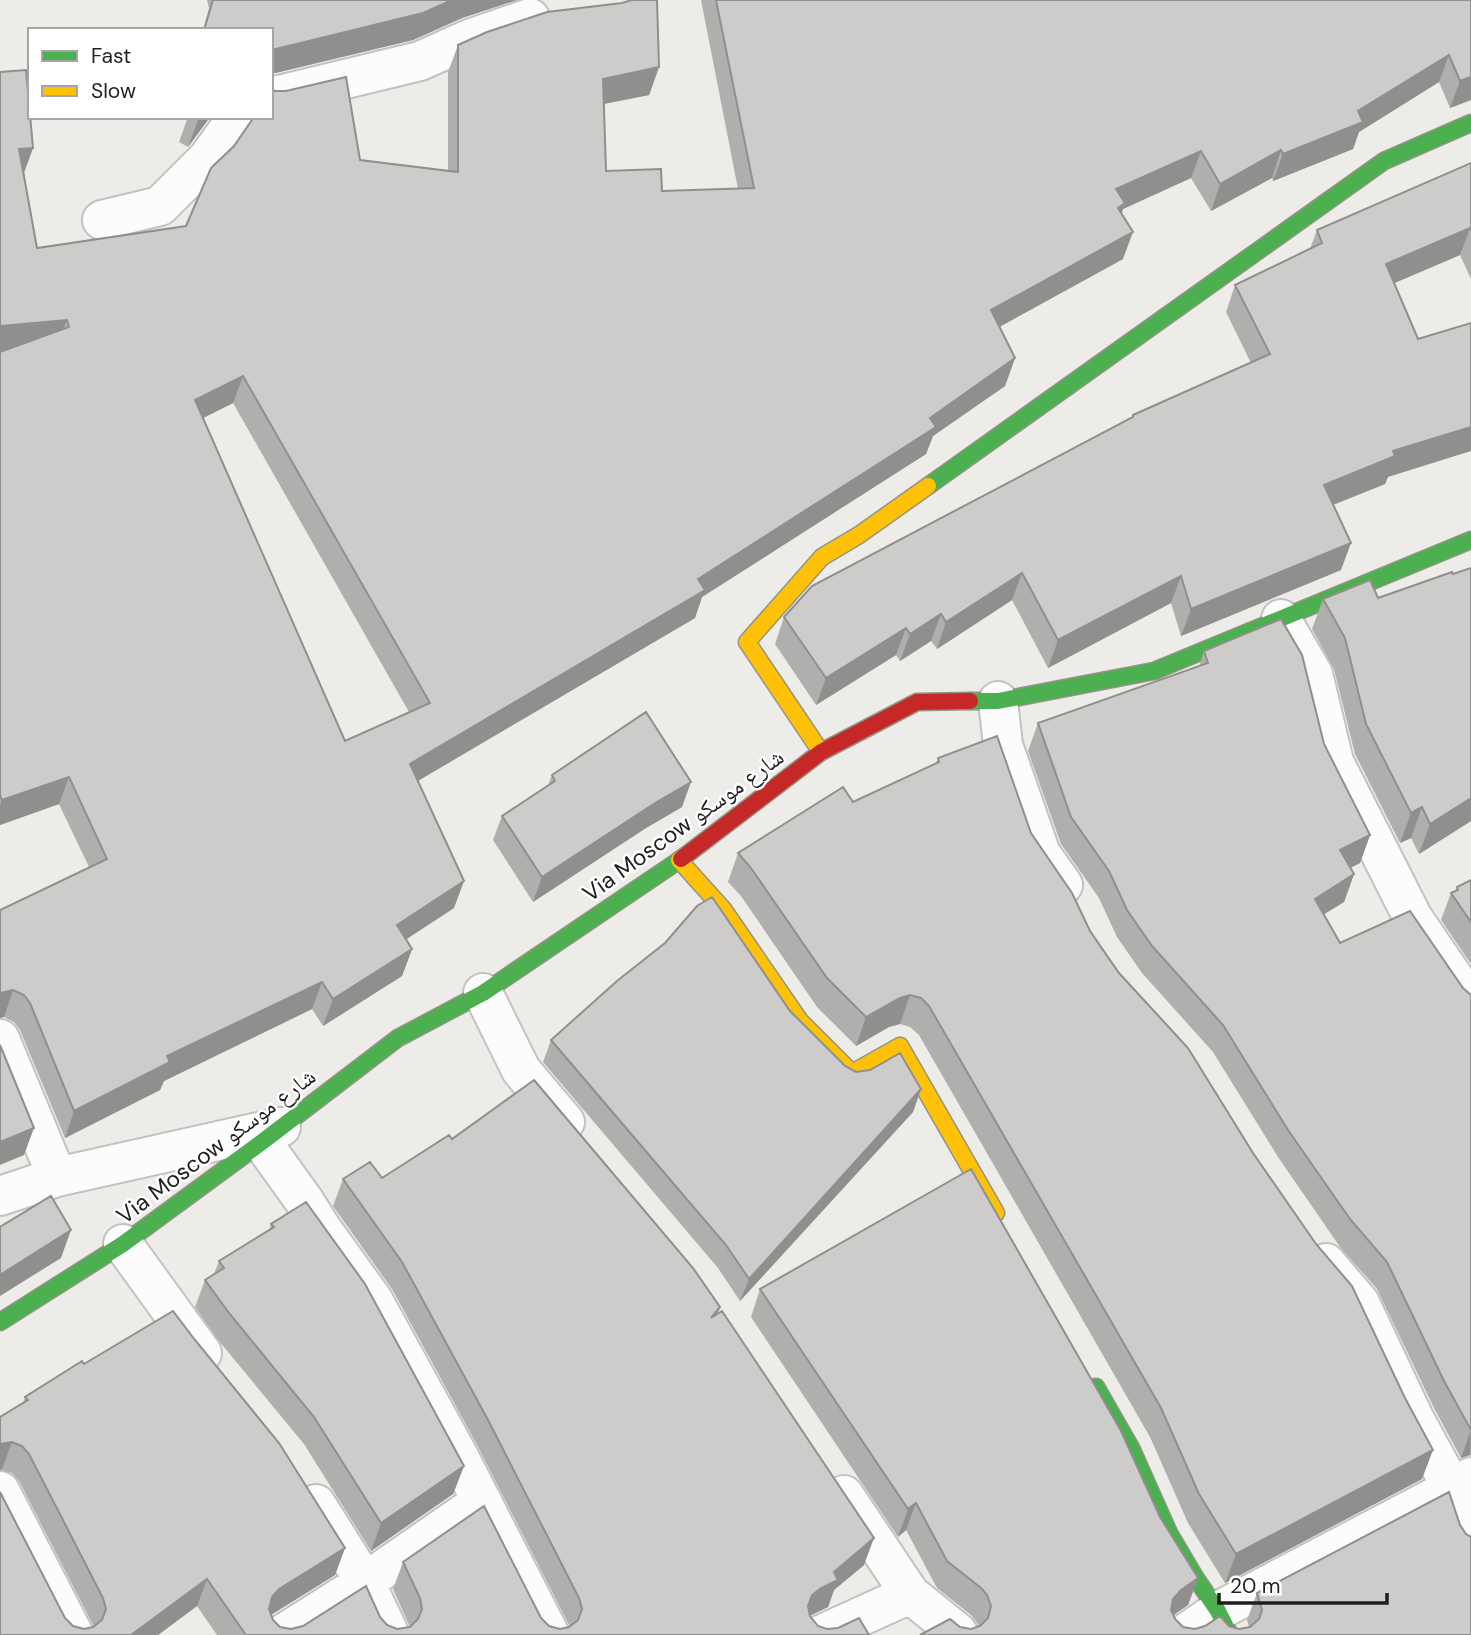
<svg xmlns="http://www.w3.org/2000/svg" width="1471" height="1635" font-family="'DM Sans','Noto Naskh Arabic',sans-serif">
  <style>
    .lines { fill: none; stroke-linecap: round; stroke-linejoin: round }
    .street-casing { stroke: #c3c2c1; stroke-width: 42 }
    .fast-casing { stroke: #919583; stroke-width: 19 }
    .slow-casing { stroke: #919583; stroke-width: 19 }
    .jam-casing { stroke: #919583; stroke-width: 19 }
    .street { stroke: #fcfcfc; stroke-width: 38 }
    .fast { stroke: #4caf50; stroke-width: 16 }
    .slow { stroke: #ffc107; stroke-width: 16 }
    .jam { stroke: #c62828; stroke-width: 16 }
    .wall { fill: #b1afae; fill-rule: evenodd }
    .shaded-wall { fill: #908f8d }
    .building { fill: #ceccca; stroke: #908f8d; stroke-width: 2; fill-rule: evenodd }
    .labels { text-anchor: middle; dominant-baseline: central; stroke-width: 5; stroke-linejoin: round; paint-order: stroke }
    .street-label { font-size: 23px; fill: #1f1f1f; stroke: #fff }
  </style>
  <rect width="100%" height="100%" fill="#edece9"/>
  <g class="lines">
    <defs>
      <path id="street" d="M271,97L420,61L469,39L530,18
        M102,220L160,206L208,158L228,130L240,117
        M1281,619L1313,674L1334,762L1413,918L1471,1003
        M998,701L1003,745L1041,854L1063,885
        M483,993L521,1070L565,1122
        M0,1039L57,1177
        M262,1142L305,1202L322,1229L373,1300L458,1455L550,1635
        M0,1196L57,1177L281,1127
        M123,1244L202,1353
        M1326,1263L1360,1303L1414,1418L1452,1488L1471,1546
        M0,1491L74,1635
        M844,1495L910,1594L957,1632L959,1635
        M316,1504L365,1582L390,1635
        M281,1635L365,1582L482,1501
        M820,1635L910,1594
        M1183,1635L1218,1611L1452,1488L1471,1477"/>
      <path id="fast" d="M928,486L1384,161L1471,123
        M970,701H998L1154,671L1471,540
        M0,1322L123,1244L262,1142L398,1038L483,993L681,859
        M1096,1387L1131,1448L1169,1533L1195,1577L1218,1611L1230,1635"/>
      <path id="slow" d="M821,752L747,642L822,557L859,535L928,486
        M679,860L723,909L800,1021L852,1073L900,1046L996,1213"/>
      <path id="jam" d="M681,859L821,752L917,702L970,701"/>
    </defs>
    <use href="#street" class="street-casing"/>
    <use href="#fast" class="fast-casing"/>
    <use href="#slow" class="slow-casing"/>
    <use href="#jam" class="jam-casing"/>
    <use href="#street" class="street"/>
    <use href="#fast" class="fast"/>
    <use href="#slow" class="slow"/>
    <use href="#jam" class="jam"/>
  </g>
  <path class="wall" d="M207,0H517L462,18L413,40L271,74V30H203L209,8Z
    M701,0H1471V100L1450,108L1439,82L1359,132L1353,149L1273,181L1272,178L1211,211L1191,178L1123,209L1122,213L1123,259L999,327L1015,358L1005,386L933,436L926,454L702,597L695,618L418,780L454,908L406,939L412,949L402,976L323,1026L312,1009L164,1081L160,1090L65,1138L20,1030L14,1022L4,1017L0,1018V910L89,867L59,804L0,825V72L33,148L24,173L37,248L186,226L360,160L448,171V72L458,45L659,67L649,95L604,104L606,171L662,191L738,189ZM233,403L409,712L345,741L203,418Z
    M188,117H210L188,147L179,142Z
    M1471,163V279L1460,255L1394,283L1388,477L1385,484L1333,505L1341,570L1181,636L1171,603L1048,668L1012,600L937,649L931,641L900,661L896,655L816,705L775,644L784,617L1132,418L1133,415L1251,363L1226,312L1235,285L1310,249L1317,230Z
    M1323,599L1471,821L1419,854L1411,838L1400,843L1355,754L1334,669L1312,629Z
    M1204,651L1324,744L1370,835L1360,863L1350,868L1354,874L1344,902L1324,914L1340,943L1463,988L1471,995V1455L1461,1458L1434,1408L1377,1289L1340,1247L1278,1157L1213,1052L1142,973L1117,937L1099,898L1061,844L1028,751L1038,723L1199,667Z
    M938,758L1031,833L1422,1479L1225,1583L1188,1523L1150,1437L919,1035L910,1027L900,1024L889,1027L856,1046L817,1007L741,896L728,882L738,853L853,802L936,763Z
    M552,775L682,807L646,828L533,902L493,840L502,816L548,785Z
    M1471,880V964L1441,920L1451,893L1455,891L1457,887Z
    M790,1011L845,1066L856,1072L921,1089L913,1112L740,1301L718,1268L543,1062L551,1040Z
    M452,1139L720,1307L718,1314L864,1565L834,1590L828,1607L810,1616L818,1626L827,1629L869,1635H217L197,1606L158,1635H0L65,1618L73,1626L84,1629L94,1627L19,1481L12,1473L0,1470V1417L23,1403L25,1397L84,1364L345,1548L335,1575L271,1615L273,1620L280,1627L291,1629L380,1617L387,1625L397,1629L410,1627L393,1589L403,1562L541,1618L549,1626L560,1629L570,1627L477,1445L392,1289L333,1206L343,1179L382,1178Z
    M271,1224L464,1466L453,1494L371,1551L304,1444L219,1341L195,1307L205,1280L214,1274L219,1261L269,1231Z
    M760,1289L1160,1517L1198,1578L1188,1605L1173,1615L1175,1619L1183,1627L1195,1629L1229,1626L1239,1629L1249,1627L1247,1620L1257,1593L1460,1525L1466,1534L1471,1635H920L960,1627L971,1629L979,1627L977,1623L971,1615L937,1588L906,1530L898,1537L751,1317Z"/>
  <path class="shaded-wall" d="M452,0H517L462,18L413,40L271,74V51L276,49Z
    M1449,55L1439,82L1359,132L1353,149L1273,181L1283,154L1358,111Z
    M659,67L649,95L593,106L603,79Z
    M1471,77V100L1450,108L1460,81Z
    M200,117H210L188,147L198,120Z
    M33,148L23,175L19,149Z
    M1281,150L1272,178L1211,211L1220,184Z
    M1201,151L1191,178L1123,209L1115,231L1116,189Z
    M1470,228L1460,255L1376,291L1386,264Z
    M1133,232L1123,259L981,337L991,310Z
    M67,320L57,347L0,353V326Z
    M1015,358L1005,386L933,436L926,454L702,597L695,618L401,791L410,764L698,579Z
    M243,376L233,403L185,427L195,400Z
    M1471,427V451L1388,477L1385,484L1315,512L1324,485L1393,451Z
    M1351,543L1341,570L1181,636L1191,609Z
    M1022,573L1012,600L937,649L946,622Z
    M1181,576L1171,603L1048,668L1058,640Z
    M941,614L931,641L900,661L910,634Z
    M906,628L896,655L816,705L826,678Z
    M69,777L59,804L0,825V805L2,800Z
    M691,782L682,807L646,828L533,902L542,877L655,803Z
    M1471,798V821L1419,854L1430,824Z
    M1422,807L1411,838L1400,843L1411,813Z
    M1370,835L1360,863L1330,878L1340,850Z
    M1354,874L1344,902L1305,926L1315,899Z
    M464,881L454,908L387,952L397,925Z
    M412,949L402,976L323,1026L333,999Z
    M322,982L312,1009L164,1081L160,1090L65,1138L74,1111L167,1056Z
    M13,990L4,1017L0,1018V993Z
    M910,995L900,1024L889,1027L856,1046L866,1017L900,998Z
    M921,1089L913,1112L740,1301L749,1279Z
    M34,1128L24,1155L0,1165V1142Z
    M71,1230L61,1258L0,1296V1275Z
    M1471,1430L1470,1455L1461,1458Z
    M12,1442L2,1469L0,1470V1444Z
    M1433,1450L1422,1479L1225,1583L1236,1554Z
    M464,1466L453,1494L371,1551L381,1523Z
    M916,1503L906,1530L898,1537L908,1509Z
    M874,1538L864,1565L834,1590L828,1607L811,1615L802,1623L812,1595L834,1572Z
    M345,1548L335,1575L269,1616L262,1624L272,1597L279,1589Z
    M1198,1578L1188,1605L1171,1617L1173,1599L1181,1590Z
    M207,1579L197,1606L158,1635H131Z"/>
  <path class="building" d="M213,0H452L423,13L276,49L271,51V30H204Z
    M632,0H657L659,67L603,79L606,171L661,169L662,191L754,188L716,0H1471V77L1460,81L1449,55L1358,111L1363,122L1283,154L1281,150L1220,184L1201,151L1116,189L1125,203L1118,208L1133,232L991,310L1015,358L930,418L936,427L698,579L705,590L410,764L464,881L397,925L412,949L333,999L322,982L167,1056L170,1062L74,1111L30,1003L24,995L13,990L0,993V910L107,859L69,777L2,800L0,795V352L69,327L67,320L0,326V72L26,70L33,148L19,149L37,248L186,226L211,168L234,146L254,117H271V89L275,91H286L346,77L360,160L458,172V45L487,32L547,12L622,3ZM243,376L430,703L345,741L195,400Z
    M1471,163V230L1470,228L1386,264L1418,339L1471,323V427L1393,451L1395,456L1324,485L1351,543L1191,609L1181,576L1058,640L1022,573L946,622L941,614L910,634L906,628L826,678L784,617L812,586L1133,417V415L1270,354L1235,285L1322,243L1317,230Z
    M1471,568V798L1430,824L1422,807L1411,813L1366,724L1345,638L1323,599L1370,580L1378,598L1452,572L1453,574Z
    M1281,619L1302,655L1324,744L1370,835L1340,850L1354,874L1315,899L1340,943L1410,911L1463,988L1471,995V1430L1444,1381L1387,1262L1350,1219L1288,1130L1223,1025L1152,946L1127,910L1109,871L1071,817L1038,723L1208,663L1204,651Z
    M646,712L691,782L655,803L542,877L502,816L555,781L552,775Z
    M997,736L1031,833L1072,893L1090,931L1119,973L1188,1048L1253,1153L1316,1244L1352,1286L1405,1398L1433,1450L1236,1554L1199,1494L1161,1408L929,1006L921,998L910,995L900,998L866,1017L827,978L751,868L738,853L843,787L853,802L939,762L938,758Z
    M1471,880V922L1451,893L1458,890L1457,887Z
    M712,897L790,1011L845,1066L856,1072L870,1070L900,1053L921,1089L749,1279L726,1245L551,1040L617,981L665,943L697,906Z
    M0,1045L34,1128L0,1142Z
    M534,1080L693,1268L720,1307L711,1318L722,1311L874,1538L834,1572L838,1580L821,1588L812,1595L808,1606L810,1616L818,1626L827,1629L838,1628L859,1618L869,1635H246L207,1579L131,1635H0V1492L65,1618L73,1626L84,1629L93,1627L102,1620L106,1609L103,1598L29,1454L22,1446L12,1442L0,1444V1417L28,1400L25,1397L82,1361L84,1364L173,1311L195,1340L279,1443L345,1548L279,1589L272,1597L269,1609L273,1620L280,1627L291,1629L303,1626L366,1586L380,1617L387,1625L397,1629L410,1627L418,1619L422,1609L420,1598L403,1562L484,1506L541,1618L549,1626L560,1629L569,1627L578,1620L582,1609L579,1598L487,1418L402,1262L343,1179L370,1162L382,1178L449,1135L452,1139Z
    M971,1169L1121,1431L1160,1517L1198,1578L1181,1590L1173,1599L1171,1610L1175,1619L1183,1627L1195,1629L1205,1626L1220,1616L1229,1626L1239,1629L1250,1627L1259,1619L1262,1610L1257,1593L1449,1492L1460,1525L1466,1534L1471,1537V1635H920L950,1619L960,1627L971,1629L980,1626L988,1618L991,1606L987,1595L981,1588L947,1561L916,1503L908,1509L760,1289Z
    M51,1196L71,1230L0,1275V1227Z
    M306,1202L365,1284L464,1466L381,1523L314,1417L229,1313L205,1280L224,1268L219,1261L274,1227L271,1224Z"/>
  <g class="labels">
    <g class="street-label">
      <text transform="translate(683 825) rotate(-36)">Via Moscow شارع موسكو</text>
      <text transform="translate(216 1146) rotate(-37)">Via Moscow شارع موسكو</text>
    </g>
  </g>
  <rect x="28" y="28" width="245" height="91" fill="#ffffff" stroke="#a5a5a5" stroke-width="2"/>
  <rect x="42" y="51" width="35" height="10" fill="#4caf50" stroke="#a5a5a5" stroke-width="2"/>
  <text x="91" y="63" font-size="21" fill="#1f1f1f">Fast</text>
  <rect x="42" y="86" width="35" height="10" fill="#ffc107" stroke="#a5a5a5" stroke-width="2"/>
  <text x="91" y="98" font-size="21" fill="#1f1f1f">Slow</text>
  <path d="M1219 1593v10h168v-10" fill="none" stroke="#1f1f1f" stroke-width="3.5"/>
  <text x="1230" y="1593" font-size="21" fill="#1f1f1f" stroke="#ffffff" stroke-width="5" paint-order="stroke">20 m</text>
</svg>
